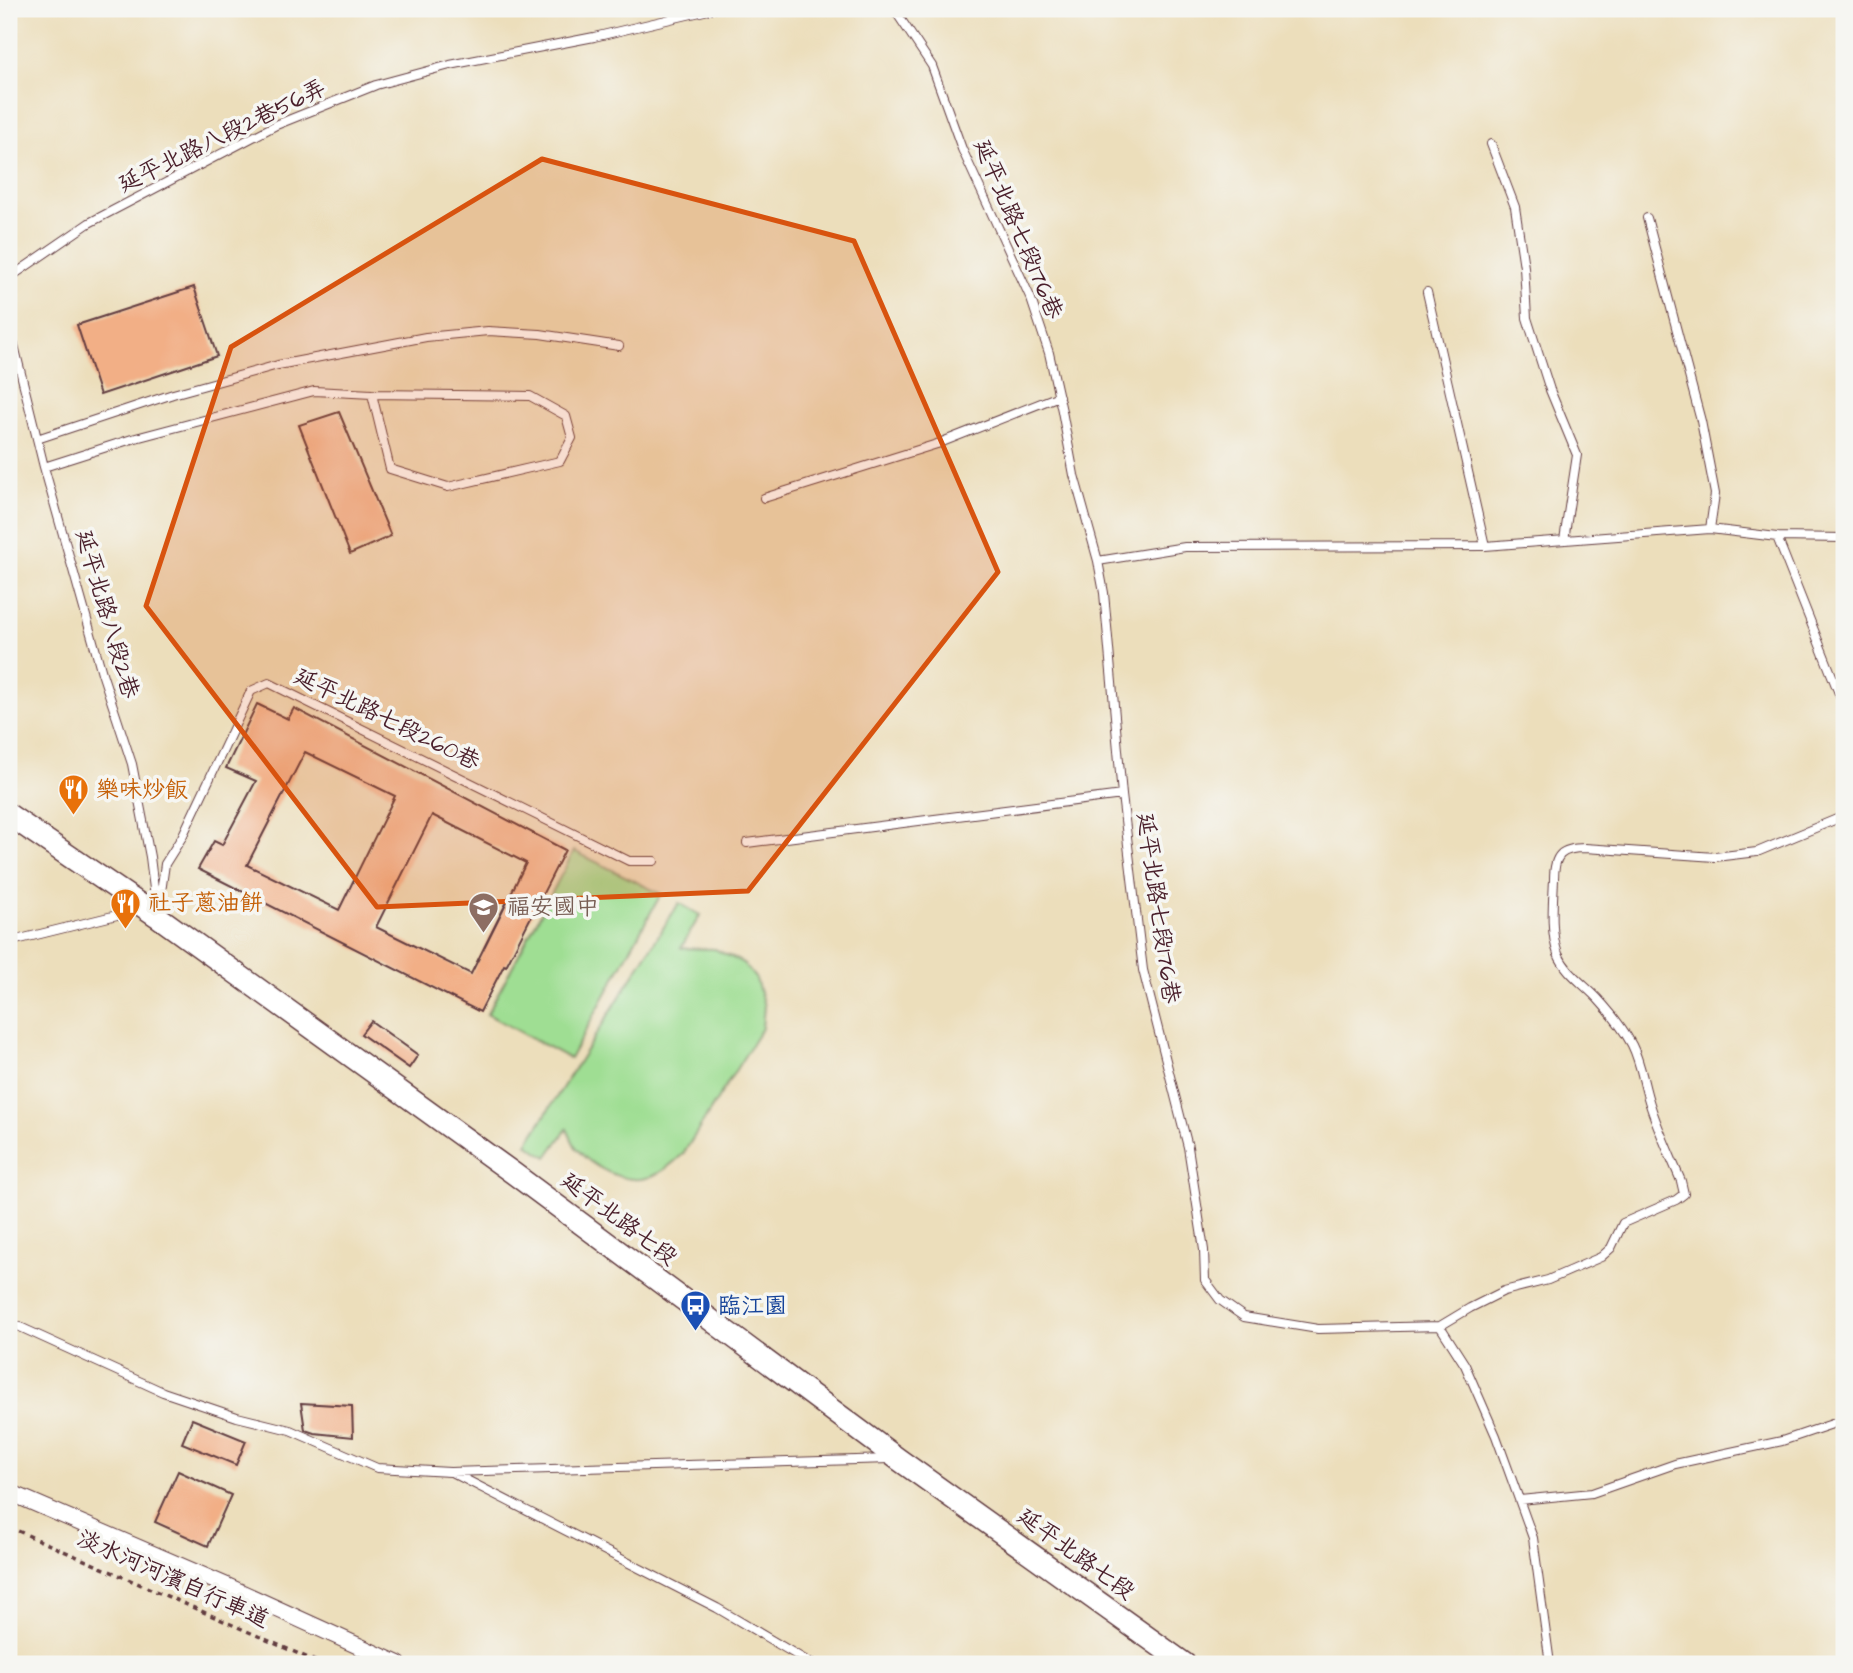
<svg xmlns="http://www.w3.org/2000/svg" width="1853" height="1673" font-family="'Architects Daughter','LXGW WenKai TC',sans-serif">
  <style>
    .green { fill: #9fde93; stroke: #747e5f; stroke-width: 2 }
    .building { fill: #f2af86; fill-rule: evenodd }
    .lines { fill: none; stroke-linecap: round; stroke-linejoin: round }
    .lane-casing { stroke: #623c41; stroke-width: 10 }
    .street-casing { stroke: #623c41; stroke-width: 18 }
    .secondary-casing { stroke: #623c41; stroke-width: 24 }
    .path { stroke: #623c41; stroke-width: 3.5; stroke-dasharray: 5 5; stroke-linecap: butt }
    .lane { stroke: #fff; stroke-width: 8 }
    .street { stroke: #fff; stroke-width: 16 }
    .secondary { stroke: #fff; stroke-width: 21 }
    .marked { fill: #d8530f; fill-opacity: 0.2; stroke: #d8530f; stroke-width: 5; stroke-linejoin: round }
    .labels { text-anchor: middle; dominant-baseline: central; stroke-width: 7; stroke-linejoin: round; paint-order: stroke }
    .street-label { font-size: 23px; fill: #4a1f2b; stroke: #f6f6f2 }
    .food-label { font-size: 23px; fill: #c56008; stroke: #f6f6f2; text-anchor: start }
    .education-label { font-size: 23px; fill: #785e54; stroke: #f6f6f2; text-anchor: start }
    .transit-label { font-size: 23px; fill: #164399; stroke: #f6f6f2; text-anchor: start }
  </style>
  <rect width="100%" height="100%" fill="#f6f6f2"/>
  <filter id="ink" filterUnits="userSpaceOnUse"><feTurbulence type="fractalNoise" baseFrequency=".0143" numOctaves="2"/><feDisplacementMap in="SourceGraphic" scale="14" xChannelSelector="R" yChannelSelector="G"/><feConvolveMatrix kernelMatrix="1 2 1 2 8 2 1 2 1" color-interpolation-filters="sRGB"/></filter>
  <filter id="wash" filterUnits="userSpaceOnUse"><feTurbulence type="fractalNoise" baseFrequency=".00686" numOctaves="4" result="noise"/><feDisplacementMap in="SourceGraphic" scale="28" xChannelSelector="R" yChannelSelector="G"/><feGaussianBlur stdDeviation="1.57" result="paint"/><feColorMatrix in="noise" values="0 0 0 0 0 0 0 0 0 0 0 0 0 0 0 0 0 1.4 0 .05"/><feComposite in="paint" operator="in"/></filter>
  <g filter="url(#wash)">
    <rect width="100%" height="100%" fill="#ecdebb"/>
    <path class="green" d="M574,851L661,894L570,1059L487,1014Z
      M679,903L700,915L681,948L715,949L743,963L756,979L764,1006L762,1028L683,1154C672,1164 661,1174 646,1178C624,1184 590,1166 577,1149C573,1143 570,1135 567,1129L547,1157L527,1144Z"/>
    <g id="blocks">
      <path class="building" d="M194,287L217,356L100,395L77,325Z
        M339,412L391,536L350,554L299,425Z
        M257,704L288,719L294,708L565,850L506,966L504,965L480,1012L198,869L214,841L222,845L256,781L226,768ZM305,752L395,796L339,910L247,865ZM432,815L526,863L471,974L376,927Z
        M371,1021L418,1055L409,1068L361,1034Z
        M301,1403L352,1406L353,1437L314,1433L305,1430Z
        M192,1419L246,1441L236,1465L182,1443Z
        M178,1471L231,1495L208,1546L155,1522Z"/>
    </g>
  </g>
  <g filter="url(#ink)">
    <use href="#blocks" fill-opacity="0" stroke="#623c41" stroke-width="2"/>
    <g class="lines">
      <defs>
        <path id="lane" d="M894,9L932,66L962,149L1031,299L1049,353L1062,411L1074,475L1098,561L1104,593L1122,795L1143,970L1188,1147L1204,1250L1205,1280L1220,1300L1244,1317L1318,1329L1440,1326L1465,1365L1496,1436L1533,1538L1550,1664
          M1491,144L1515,207L1524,267L1527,318L1550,390L1577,455L1564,540
          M1647,218L1701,421L1715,494L1710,529
          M9,278L89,223L276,125L376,85L450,65L594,37L713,9
          M1427,292L1485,546
          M9,325L44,467L102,673L132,764L150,857L156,905
          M37,439L173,394L278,365L426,337L488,331L540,334L619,346
          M44,467L132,439L314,391L372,394L530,396L566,416L572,438L560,461L448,487L390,469L372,394
          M764,498L937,444L1059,396
          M1777,537L1844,706
          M1098,561L1185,547L1485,546L1710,529L1777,537L1844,538
          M747,843L1122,795
          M158,913L165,864L182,837L251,691L269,683L629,861H654
          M9,947L16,940L117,915L132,902
          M9,1322L163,1392L237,1417L290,1430L377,1468L450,1472L890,1459
          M1440,1326L1470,1308L1504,1291L1548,1280L1601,1257L1611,1248L1623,1223L1676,1200L1684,1194L1681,1181C1670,1155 1657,1128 1649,1101C1643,1082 1641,1063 1632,1045C1623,1028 1610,1012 1597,998C1584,984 1566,973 1558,954C1550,932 1553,903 1554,879C1554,855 1561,848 1585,848L1715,857L1757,852L1844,816
          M453,1473L717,1608L812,1664
          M1520,1500L1592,1493L1675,1464L1782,1441L1844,1420"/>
        <path id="street" d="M9,1492L227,1586L398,1664"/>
        <path id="secondary" d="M9,815L157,916L513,1173L898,1459L1185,1664"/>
      </defs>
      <use href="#lane" class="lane-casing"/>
      <use href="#street" class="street-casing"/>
      <use href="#secondary" class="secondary-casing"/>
      <path class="path" d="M9,1527L322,1664"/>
      <use href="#lane" class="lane"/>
      <use href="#street" class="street"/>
      <use href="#secondary" class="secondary"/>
    </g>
  </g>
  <path class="marked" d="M542,159L854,241L998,572L748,891L377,907L146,606L231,347Z"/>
  <defs>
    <symbol id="restaurant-pin" viewBox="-11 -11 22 30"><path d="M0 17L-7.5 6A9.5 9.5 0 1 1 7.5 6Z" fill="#e8710a" stroke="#f6f6f2"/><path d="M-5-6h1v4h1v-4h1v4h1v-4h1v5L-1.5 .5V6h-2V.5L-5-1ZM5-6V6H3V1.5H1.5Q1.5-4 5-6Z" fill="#fff"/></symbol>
    <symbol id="school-pin" viewBox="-11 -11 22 30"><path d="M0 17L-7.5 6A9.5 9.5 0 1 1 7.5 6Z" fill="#8d6e63" stroke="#f6f6f2"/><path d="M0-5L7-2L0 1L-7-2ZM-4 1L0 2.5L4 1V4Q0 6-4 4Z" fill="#fff"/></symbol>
    <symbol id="bus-pin" viewBox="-11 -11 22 30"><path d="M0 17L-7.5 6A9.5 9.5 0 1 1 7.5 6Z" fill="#1a4fb4" stroke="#f6f6f2"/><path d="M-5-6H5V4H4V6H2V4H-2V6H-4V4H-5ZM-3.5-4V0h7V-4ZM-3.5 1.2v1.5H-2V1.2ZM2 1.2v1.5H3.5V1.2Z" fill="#fff"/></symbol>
  </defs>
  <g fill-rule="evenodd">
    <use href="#restaurant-pin" x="56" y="772" width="35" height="47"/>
    <use href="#restaurant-pin" x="108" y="886" width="35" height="47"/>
    <use href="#school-pin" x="466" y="890" width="35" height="47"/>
    <use href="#bus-pin" x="678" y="1288" width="35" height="47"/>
  </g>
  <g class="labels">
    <g class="street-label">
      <text transform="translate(222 136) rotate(-26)">延平北路八段2巷56弄</text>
      <text transform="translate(1018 229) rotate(67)">延平北路七段176巷</text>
      <text transform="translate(107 614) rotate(74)">延平北路八段2巷</text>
      <text transform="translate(387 719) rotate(26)">延平北路七段260巷</text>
      <text transform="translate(1158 908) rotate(82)">延平北路七段176巷</text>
      <text transform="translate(619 1219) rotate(37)">延平北路七段</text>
      <text transform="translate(1076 1554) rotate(36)">延平北路七段</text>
      <text transform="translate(173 1579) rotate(24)">淡水河河濱自行車道</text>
    </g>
    <g class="food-label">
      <text x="96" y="790">樂味炒飯</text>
      <text x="148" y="903">社子蔥油餅</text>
    </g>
    <g class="education-label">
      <text x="507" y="907">福安國中</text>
    </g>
    <g class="transit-label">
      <text x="718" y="1306">臨江園</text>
    </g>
  </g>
  <rect width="1853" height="1673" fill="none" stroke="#f6f6f2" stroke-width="35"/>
</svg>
